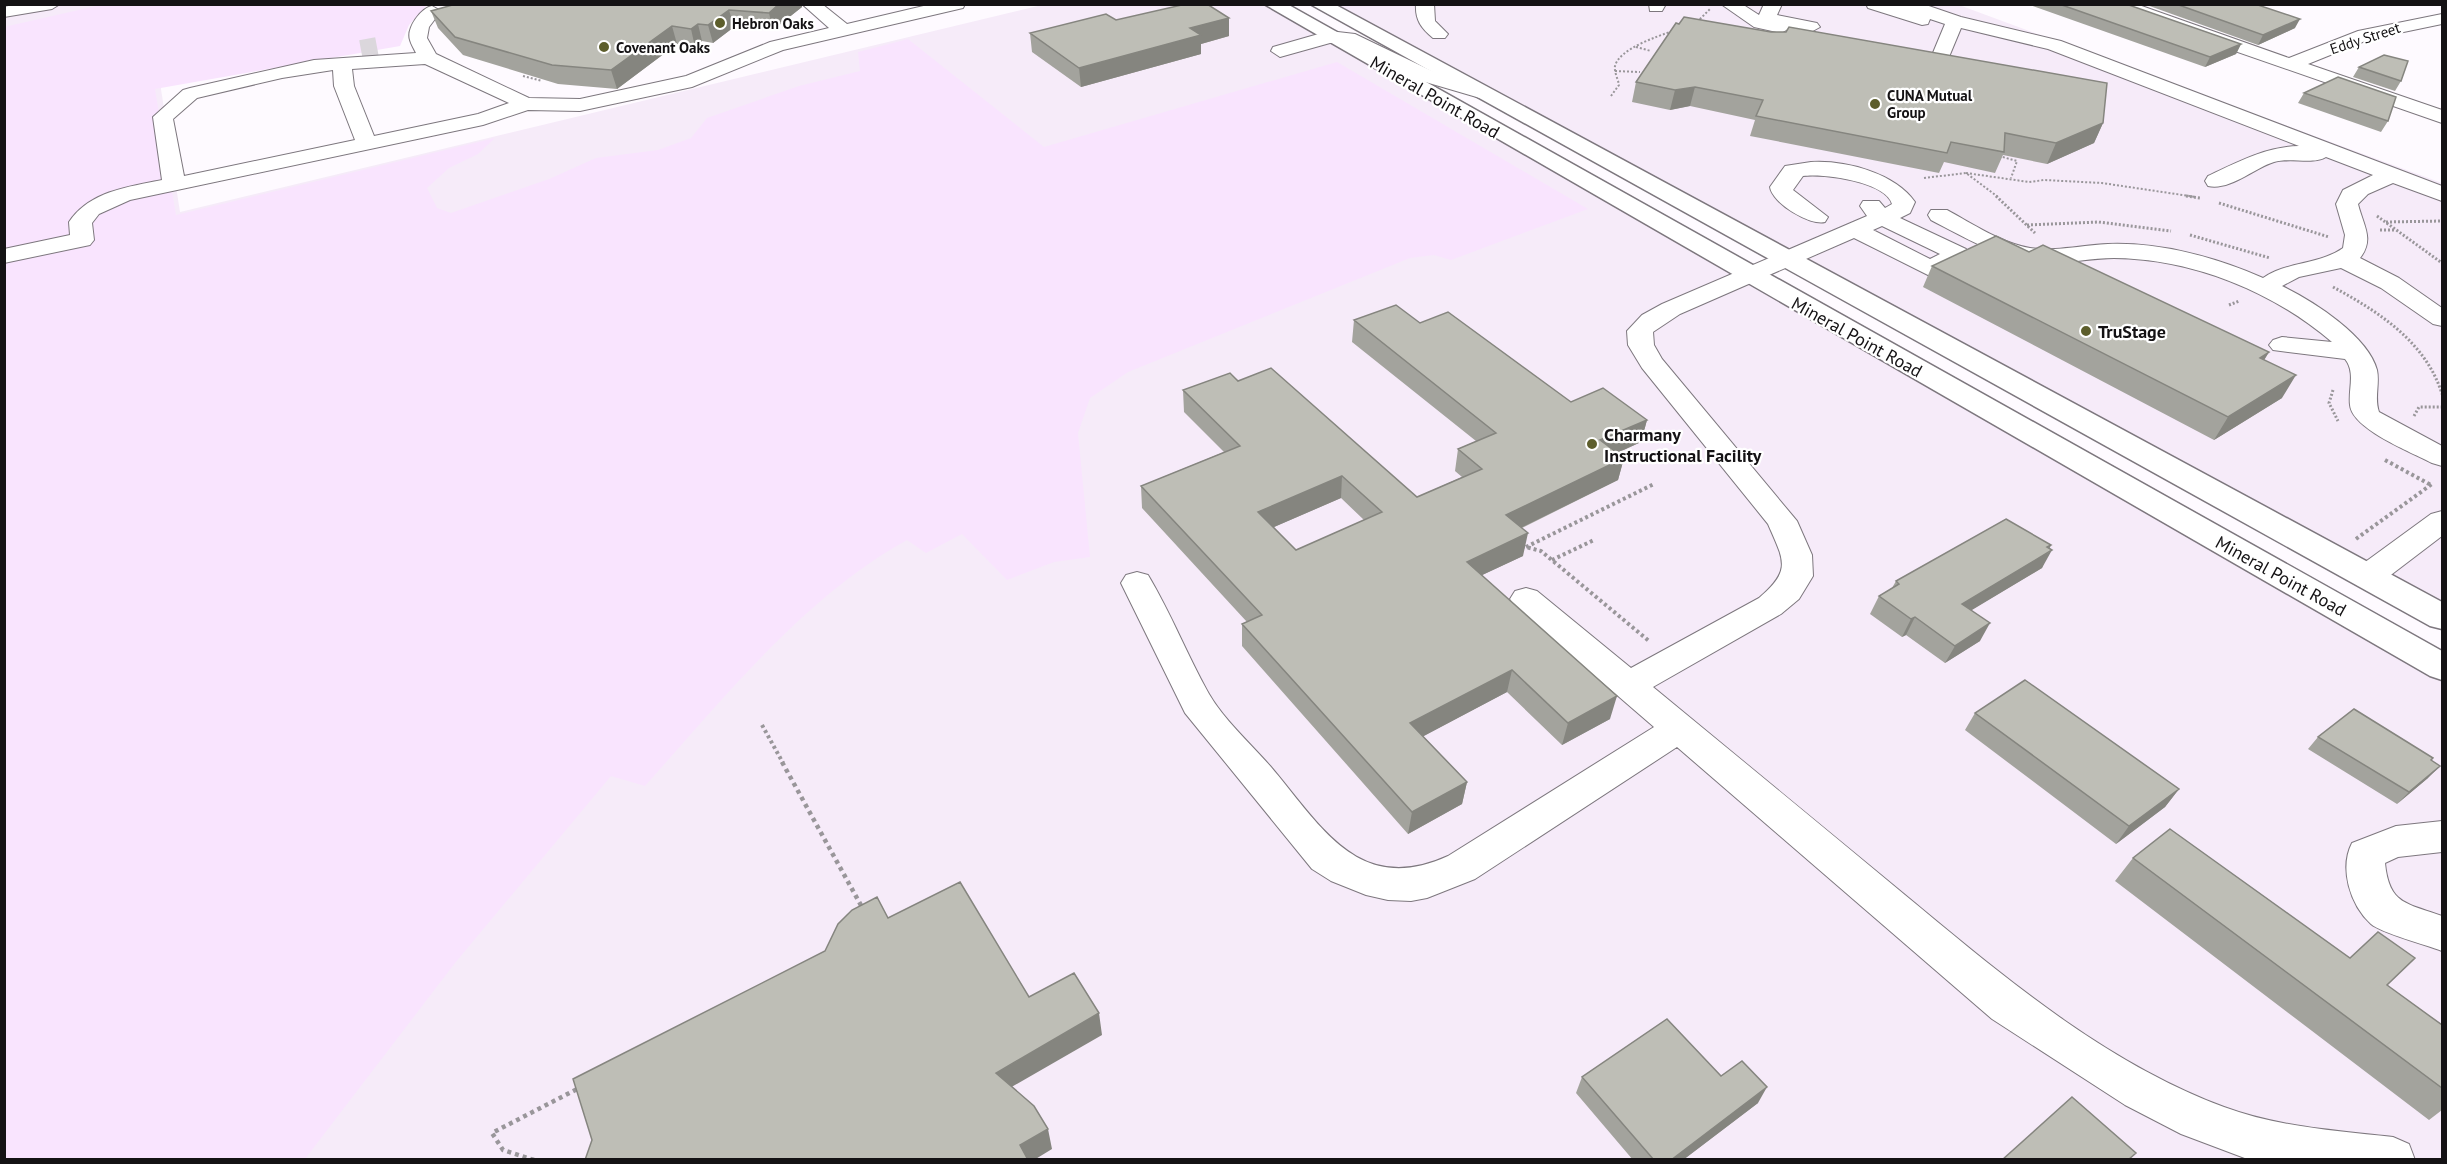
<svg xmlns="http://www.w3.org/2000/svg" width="2447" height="1164" font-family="'PT Sans',sans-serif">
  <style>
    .built { fill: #f6ebf9 }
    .green { fill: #f9e4fe }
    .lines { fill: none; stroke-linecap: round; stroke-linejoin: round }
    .minor-tunnel { stroke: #dbd7dc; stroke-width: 20; stroke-dasharray: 20 10; stroke-linecap: butt }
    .minor-casing { stroke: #7d777e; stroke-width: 2 }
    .major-casing { stroke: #7d777e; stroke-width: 3 }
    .path-far3 { stroke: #99969a; stroke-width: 2; stroke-dasharray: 2 2; stroke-linecap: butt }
    .path-far2 { stroke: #99969a; stroke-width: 3; stroke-dasharray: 2 2; stroke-linecap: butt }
    .path-far1 { stroke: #99969a; stroke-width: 4; stroke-dasharray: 3 3; stroke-linecap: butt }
    .path { stroke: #99969a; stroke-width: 4.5; stroke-dasharray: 4 4; stroke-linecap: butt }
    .minor { fill: #fff; fill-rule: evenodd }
    .major { fill: #fff; fill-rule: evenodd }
    .wall { fill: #a3a39d; fill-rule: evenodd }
    .shaded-wall { fill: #85857f }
    .building { fill: #bebeb6; stroke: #85857f; stroke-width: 1.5; fill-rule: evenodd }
    .poi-dot { fill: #5d5e2c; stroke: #fff; stroke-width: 2 }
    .labels { text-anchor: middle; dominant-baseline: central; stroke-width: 4.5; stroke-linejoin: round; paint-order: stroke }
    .far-poi-label { font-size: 15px; font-weight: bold; fill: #141214; stroke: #fff; text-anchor: start }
    .far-street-label { font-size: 15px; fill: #141214; stroke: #fff }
    .street-label { font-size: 18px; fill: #141214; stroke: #fff }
    .poi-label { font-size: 18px; font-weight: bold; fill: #141214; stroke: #fff; text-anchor: start }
  </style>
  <rect width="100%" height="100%" fill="#fefaff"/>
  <path class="built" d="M5,5H148L180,212L1042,5H1273L2442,667V1159L5,1160Z
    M1319,5H1959L2442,183V617Z"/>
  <path class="green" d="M105,4L427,5L409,25L400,46L155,89L176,215L495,138L478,154L449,168L427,188L437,208L451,213L549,179L596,158L658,150L691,138L707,118L799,86L860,71L858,52L908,39L1044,147L1337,62L1588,209L1451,260L1434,255L1410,258L1128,372L1090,398L1078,433L1090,557L1054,562L1007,580L962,534L926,553L907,540C804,597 722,700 645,786L611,776L455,963L305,1159H5L4,27Z"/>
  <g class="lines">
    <path class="minor-tunnel" d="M361,50L377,47"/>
    <defs>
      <path id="minor" d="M17,4H60L52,9L4,17V7Z
        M802,4H822L847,24L932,4H965L963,8L783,50L692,87L580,111L528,110L483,125L130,200L99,214L92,223L94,240L90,245L4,263V249L70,235L69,222C90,191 128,187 162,180L153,117L183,90L190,88L314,60L416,53C414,49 411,44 410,40C406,28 421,8 432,6L441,11L429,27L427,38L436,54L529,98L580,99L686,76L770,42L829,28ZM425,64L509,103L478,114L374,136L354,86L352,69ZM333,70L334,86L355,140L184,176L173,119L197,98L282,78Z
        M1416,4H1434L1435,21L1448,34L1445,38H1433C1421,28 1415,20 1416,4Z
        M1649,4H1666L1662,11H1650Z
        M1721,4H1742L1759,15L1764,4H1782L1777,15L1817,23L1820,27L1811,32L1790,28L1781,33L1754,27Z
        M1866,4H1923L1961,17L2061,41L2442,186V201L2393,183L2368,194L2358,204C2363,225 2375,239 2360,258L2399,278L2442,308V326L2433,324L2381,288L2341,268L2299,277L2282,286C2313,301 2368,336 2377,370C2380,384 2374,398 2379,412L2442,446V466L2432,463C2411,452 2352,429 2350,405C2348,389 2356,373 2345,359L2273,350L2269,345L2273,340L2282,337L2332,342C2272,291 2193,259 2114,258C2085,258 2056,267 2027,261C1992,254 1962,236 1931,220L1928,215L1931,210H1947C1973,224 2001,243 2030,248C2056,252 2082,245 2108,244C2159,242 2216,257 2263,278C2288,261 2319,265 2343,248L2345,235L2336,204L2343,190L2373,175L2326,157C2313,165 2290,157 2274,162C2254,168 2230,191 2208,186L2205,181L2208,176C2238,162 2265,147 2299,146L2048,49L1961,28L1946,64H1932L1930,60L1945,24L1930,19L1928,24L1922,25L1868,8Z
        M2109,4H2136L2289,58L2358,31L2442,14V24L2370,39L2308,64L2442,110V123L2111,8Z
        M1329,31L1355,34L1436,73L1487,88L1490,92L1487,96L1480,98L1422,81L1345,43H1330L1280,57L1271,51L1273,47Z
        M1811,162C1845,160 1895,173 1915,202L1910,213L1900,218L1966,249L1970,254L1966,259L1930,276L1854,238L1680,314L1653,332L1654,345L1662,359L1797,521L1812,555L1813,576L1799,599L1781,614L1653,687C1737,756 1821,825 1905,895C2003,976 2103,1062 2224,1107C2278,1127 2337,1131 2393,1137L2409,1144L2415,1160H2250L2181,1134L2125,1105L1992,1019L1677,747L1475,879L1427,898L1411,901L1388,900L1366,895L1331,881L1312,869L1185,713L1121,583L1126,575L1137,572L1148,575C1171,613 1187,655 1209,694C1224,720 1251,744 1271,767C1321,826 1359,897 1448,856L1654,727L1515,607L1510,599L1515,591L1526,588L1537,591L1631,668L1759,598C1792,570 1784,561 1768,524L1642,368L1628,345L1627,331L1642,315L1662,304L1867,216L1860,206L1863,201H1879L1885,208L1892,204C1886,182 1824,173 1803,176L1793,190L1828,217L1825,222C1810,226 1772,203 1770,187L1785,166ZM1882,226L1940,254L1930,259L1873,230Z
        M2442,511V536L2379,584L2368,587L2357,584L2352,576L2357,568L2431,514Z
        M2442,821V852L2398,857L2385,863C2389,905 2407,903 2442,916V951C2427,945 2381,933 2371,924C2350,905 2339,868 2352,843L2396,826Z"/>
      <path id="major" d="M1264,4H1287L2442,651V680L2430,676Z
        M1310,4H1334L2442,602V629L2430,626Z"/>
    </defs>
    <use href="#minor" class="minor-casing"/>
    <use href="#major" class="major-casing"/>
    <path class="path-far3" d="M1697,22L1710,9
      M671,45L708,50
      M1636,47L1651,51
      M1615,71L1640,72
      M523,76L542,81
      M1611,96L1619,85C1618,79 1614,72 1615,66C1619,49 1658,36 1673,31
      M1999,156L2017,161L2011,178
      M1966,173L2029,182L2044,180L2102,183L2196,197
      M1924,178L1966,173L1998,197"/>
    <path class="path-far2" d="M1996,196L2035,233
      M2186,196L2200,198
      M2219,203L2329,237
      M2377,216L2442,263
      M2386,222L2442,221
      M2027,225L2098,222L2171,231
      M2380,230H2396
      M2190,235L2270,258
      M2333,287C2379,312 2426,342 2442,394
      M2229,305L2239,301
      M2333,390L2329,403L2338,421
      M2414,416L2419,407H2442"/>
    <path class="path-far1" d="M2385,460L2431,485
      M2356,539L2432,484
      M1522,546L1541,551L1649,641
      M1526,547L1654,484
      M1552,560L1594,540
      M762,725L783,763"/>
    <path class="path" d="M782,762L863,909
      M534,1160L503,1150L492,1133L581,1087"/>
    <use href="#minor" class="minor"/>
    <use href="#major" class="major"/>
  </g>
  <path class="wall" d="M456,4H802V7L773,30L734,27L713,43L702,41L695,47L677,44L617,89L558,84L463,55L438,28L431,11Z
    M2027,4H2126L2241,44L2236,54L2205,67Z
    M2144,4H2255L2295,28L2258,45Z
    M1229,18V36L1201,44V54L1081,87L1032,52L1030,33L1116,20Z
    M1676,23L2103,123L2094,143L2047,164L2003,155L1995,173L1944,162L1939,173L1750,136L1755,120L1690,106L1670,110L1632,102L1636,82Z
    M2359,67L2401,81L2395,91L2353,77Z
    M2304,93L2388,121L2381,132L2298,103Z
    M2029,252L2269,352L2264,360L2282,398L2214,440L1923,287L1932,266Z
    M1354,320L1420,323L1571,402L1647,420L1641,442L1617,453L1624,458L1618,480L1522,528L1523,556L1482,575L1610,719L1562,745L1507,692L1423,736L1467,782L1462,804L1408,834L1242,646V624L1247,622L1142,508L1141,486L1224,452L1184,412L1183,390L1238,381L1417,497L1462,477L1455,471L1458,449L1476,441L1352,342ZM1341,498L1364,520L1296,550L1274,527Z
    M2051,545L2042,568L1971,610L1980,641L1945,663L1906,635L1902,637L1870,614L1879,596L1892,588L1896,581Z
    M1975,713L2179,789L2165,807L2116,844L1965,730Z
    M2318,737L2431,760L2428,778L2397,804L2308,749Z
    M2133,858L2350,958L2378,932L2387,985L2442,1025V1110L2429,1120L2115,881Z
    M1721,1076L1758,1103L1683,1160H1633L1576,1093L1582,1077Z"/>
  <path class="shaded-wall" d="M779,4H802V7L773,30L769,13Z
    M729,10L734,27L713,43L708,25Z
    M1229,18V36L1201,44V54L1081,87L1079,68L1190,28Z
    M2300,19L2295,28L2258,45L2263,35Z
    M698,24L702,41L695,47L691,29Z
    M672,26L677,44L617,89L611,70Z
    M2241,44L2236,54L2205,67L2210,57Z
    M1695,87L1690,106L1670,110L1675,90Z
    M2103,123L2094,143L2047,164L2056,143Z
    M2269,352L2255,375L2260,358Z
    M2296,375L2282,398L2214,440L2228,417Z
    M1647,420L1641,442L1595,463L1600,440Z
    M1624,458L1618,480L1502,537L1506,515Z
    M1342,476L1341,498L1258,534V512Z
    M1528,533L1523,556L1463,584L1467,562Z
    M2051,545L2045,555L2052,550L2042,568L1952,622L1962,604Z
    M1915,617L1906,635L1902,637L1911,619Z
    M1990,623L1980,641L1945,663L1955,646Z
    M1512,670L1507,692L1407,745L1410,723Z
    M1617,696L1610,719L1562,745L1568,723Z
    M2440,766L2428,778L2397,804L2409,792Z
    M1467,782L1462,804L1408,834L1412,812Z
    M2179,789L2165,807L2116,844L2129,826Z
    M1099,1013L1102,1035L1001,1093L996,1073Z
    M1767,1087L1758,1103L1683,1160H1671Z
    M1048,1129L1052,1149L1034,1160H1024L1020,1145Z"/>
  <path class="building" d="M456,4H779L769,13L729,10L708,25L698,24L691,29L672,26L611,70L552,65L455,37L431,11Z
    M1186,4H1207L1229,18L1190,28L1201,35L1079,68L1030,33L1106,14L1116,20Z
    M2059,4H2126L2241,44L2210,57Z
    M2176,4H2255L2300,19L2263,35Z
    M1684,17L1771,32H1786L1789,27L2107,83L2103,123L2056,143L2005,133L2004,152L1951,142L1947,153L1756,116L1763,100L1695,87L1675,90L1636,82L1676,23L1679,24Z
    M2384,55L2408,61L2401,81L2359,67Z
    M2338,77L2396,97L2388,121L2304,93Z
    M1996,236L2029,252L2043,245L2269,352L2260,358L2296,375L2228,417L1932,266Z
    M1396,305L1420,323L1448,312L1571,402L1603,388L1647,420L1600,440L1624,458L1506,515L1528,533L1467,562L1617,696L1568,723L1512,670L1410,723L1467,782L1412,812L1242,624L1262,615L1141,486L1240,446L1183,390L1230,373L1238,381L1271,368L1417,497L1482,469L1458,449L1496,433L1354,320ZM1342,476L1382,512L1296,550L1258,512Z
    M2006,519L2051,545L2047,547L2052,550L1962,604L1990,623L1955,646L1915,617L1911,619L1879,596L1899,584L1896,581Z
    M2025,680L2179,789L2129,826L1975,713Z
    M2354,709L2433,758L2431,760L2440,766L2409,792L2318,737Z
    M2170,829L2350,958L2378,932L2415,958L2387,985L2442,1025V1088L2133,858Z
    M960,882L1029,997L1074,973L1099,1013L996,1073L1034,1106L1048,1129L1020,1145L1028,1160H585L592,1140L573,1079L825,951L838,924L852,910L877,897L888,918Z
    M1667,1019L1721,1076L1742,1061L1767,1087L1671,1160H1654L1582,1077Z
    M2072,1097L2136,1153L2128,1160H2002Z"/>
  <g class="poi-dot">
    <circle cx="720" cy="23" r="6"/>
    <circle cx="604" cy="47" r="6"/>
    <circle cx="1875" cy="104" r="6"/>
    <circle cx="2086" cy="331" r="6"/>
    <circle cx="1592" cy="444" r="6"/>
  </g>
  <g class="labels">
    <g class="far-poi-label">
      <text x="732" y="23">Hebron Oaks</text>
      <text x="616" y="47">Covenant Oaks</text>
      <text x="1887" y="95">CUNA Mutual<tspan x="1887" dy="17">Group</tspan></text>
    </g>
    <g class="far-street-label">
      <text transform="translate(2365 38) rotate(-18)">Eddy Street</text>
    </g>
    <g class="street-label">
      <text transform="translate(1435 97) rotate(30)">Mineral Point Road</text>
      <text transform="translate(1857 337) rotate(29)">Mineral Point Road</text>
      <text transform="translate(2281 576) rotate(29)">Mineral Point Road</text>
    </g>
    <g class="poi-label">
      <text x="2098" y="331">TruStage</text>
      <text x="1604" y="434">Charmany<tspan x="1604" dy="21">Instructional Facility</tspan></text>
    </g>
  </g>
  <rect width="2447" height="1164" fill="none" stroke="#141214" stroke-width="12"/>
</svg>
